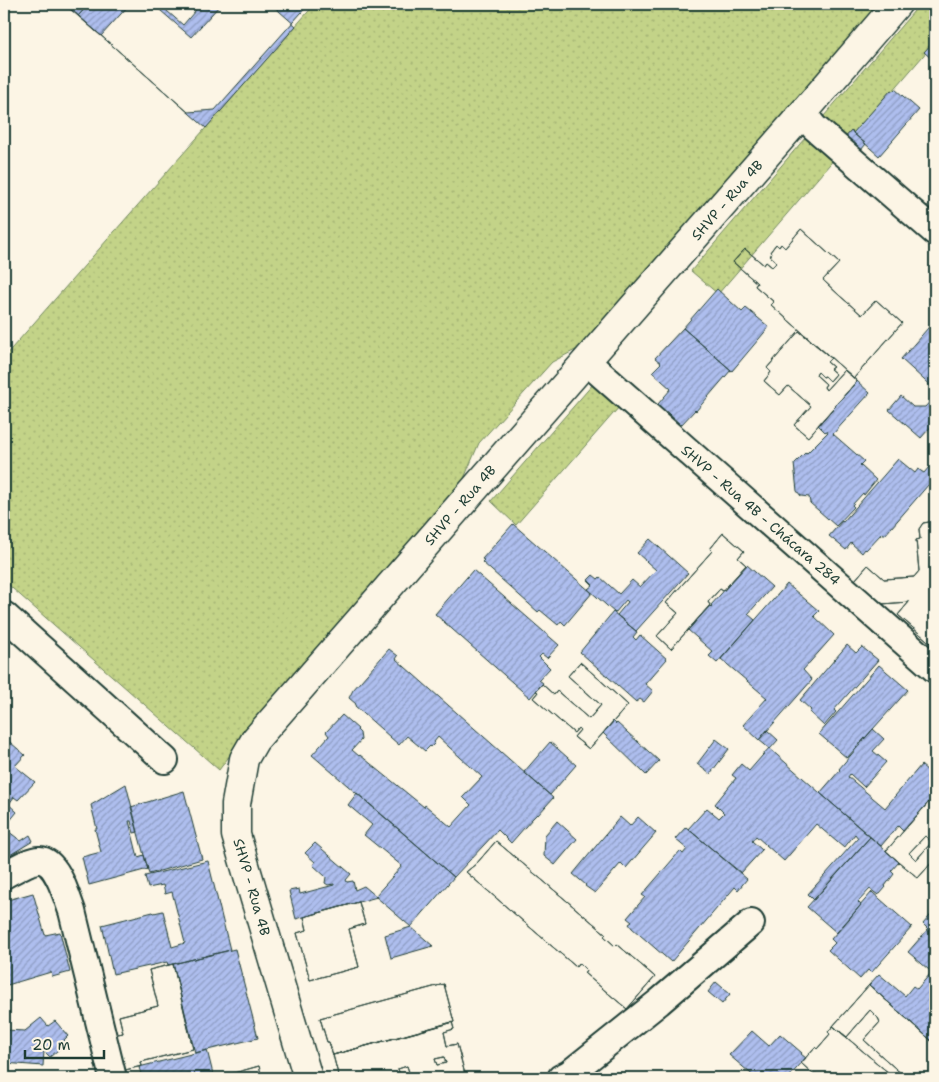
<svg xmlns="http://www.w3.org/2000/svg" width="939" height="1082" font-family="'Shantell Sans',sans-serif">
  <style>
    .grass { fill: url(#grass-dots); stroke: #71885e }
    .building { fill: url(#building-hatch); stroke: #1f3d34; fill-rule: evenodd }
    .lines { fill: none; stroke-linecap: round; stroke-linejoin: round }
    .minor-casing { stroke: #1f3d34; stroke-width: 30 }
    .tertiary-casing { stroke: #1f3d34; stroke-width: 31 }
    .minor { stroke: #fcf5e5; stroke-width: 26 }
    .tertiary { stroke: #fcf5e5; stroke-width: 28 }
    .labels { text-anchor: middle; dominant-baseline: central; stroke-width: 5; stroke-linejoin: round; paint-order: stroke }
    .street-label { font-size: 14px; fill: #1f3d34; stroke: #fcf5e5 }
  </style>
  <defs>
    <pattern id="grass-dots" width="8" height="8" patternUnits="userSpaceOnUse" patternTransform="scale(1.25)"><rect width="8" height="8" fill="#c3d388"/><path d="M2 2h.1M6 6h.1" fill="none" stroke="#a7b676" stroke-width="1.8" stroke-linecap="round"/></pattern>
    <pattern id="building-hatch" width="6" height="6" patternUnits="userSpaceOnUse" patternTransform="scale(1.25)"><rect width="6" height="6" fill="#aebeee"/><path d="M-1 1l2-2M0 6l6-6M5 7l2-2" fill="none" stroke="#8d9cc2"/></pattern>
  </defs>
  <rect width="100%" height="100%" fill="#fcf5e5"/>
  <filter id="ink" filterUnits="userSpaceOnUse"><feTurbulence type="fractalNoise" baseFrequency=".02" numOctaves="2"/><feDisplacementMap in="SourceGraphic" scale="10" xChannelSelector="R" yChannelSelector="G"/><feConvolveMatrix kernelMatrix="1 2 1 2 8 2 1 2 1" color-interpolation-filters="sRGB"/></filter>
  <g filter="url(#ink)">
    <path class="grass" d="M315,4H879L585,345L552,362L479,443L462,483L246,734L219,770L4,581V357Z
      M920,4H935V42L718,294L691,271Z
      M601,375L627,398L516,525L491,501Z"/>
    <path class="building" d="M64,4H89L78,16Z
      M65,4H153L191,37L221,4H309L215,110L188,112Z
      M65,4H159L183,25L201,4H271L296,26L206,128Z
      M89,4H130L101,36L78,16Z
      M935,40V62L924,52Z
      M895,89L919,110L879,156L853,133L891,90L893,91Z
      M852,130L853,133L866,144L856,156L841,142Z
      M801,229L839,263L823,280L840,296L862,315L876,300L902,323L854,378L771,305L774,302L755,286L757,283L733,262L745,249L764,265L766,262L772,267L777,262L770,256L772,253L770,252L776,244L779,247L781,244L785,248Z
      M801,229L839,263L823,280L840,296L862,315L876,300L902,323L854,378L771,305L774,302L755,286L757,283L733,262L745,249L764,265L766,262L772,267L777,262L770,256L772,253L770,252L776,244L779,247L781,244L785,248Z
      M717,289L742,312L746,308L769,327L732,371L683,328Z
      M935,320V390L901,359Z
      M683,328L731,370L696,411L695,410L681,425L658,404L671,389L652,372L661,363L655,358Z
      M799,331L831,358L827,362L833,367L830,369L836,374L830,381L825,376L823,377L818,372L816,375L826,384L824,387L826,390L844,370L857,381L808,437L794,425L811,406L788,386L780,395L764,381L771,372L767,368Z
      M799,331L831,358L827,362L833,367L830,369L836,374L830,381L825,376L823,377L818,372L816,375L826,384L824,387L826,390L844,370L857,381L808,437L794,425L811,406L788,386L780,395L764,381L771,372L767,368Z
      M857,381L870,393L833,434L864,461L860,465L876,480L864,495L863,493L852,505L854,507L836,526L810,503L809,497L801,496L797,491L794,464L806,452L807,453L828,432L826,431L825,432L818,425Z
      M901,396L913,407H925L935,396V422L921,438L889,410Z
      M898,459L915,473L918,469L924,473L929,467L935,473V477L885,535L882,533L866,550L865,549L862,553L851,543L846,550L829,536L842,521L843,522Z
      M935,521V647L898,615L909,602L882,604L855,580L868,565L884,579L914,577L919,571L916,540L920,539L919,529L923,523Z
      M935,521V647L898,615L909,602L882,604L855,580L868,565L884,579L914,577L919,571L916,540L920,539L919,529L923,523Z
      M513,524L592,593L565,625L561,621L558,625L540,610L538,612L482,562L484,560L482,559Z
      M723,533L744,551L738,558L746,565L723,591L720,589L708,602L710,605L671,649L657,636L678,613L666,603L712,551L710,549Z
      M723,533L744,551L738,558L746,565L723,591L720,589L708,602L710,605L671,649L657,636L678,613L666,603L712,551L710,549Z
      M650,539L688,573L636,631L617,615L628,602L626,600L615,613L588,589L593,585L588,580L593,575L598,579L600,577L619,594L632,580L640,587L656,570L637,553Z
      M747,565L772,587L748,614L755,620L717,663L709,656L713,652L688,630L710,606L711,607L712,606L711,605Z
      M473,570L559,645L547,658L542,654L539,657L550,668L539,680L543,683L530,698L435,614Z
      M787,584L819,611L814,616L834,635L803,670L812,680L759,740L743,725L767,698L721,659Z
      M613,612L637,632L633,637L636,640L640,635L667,659L645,684L653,691L644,702L640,699L636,702L580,652Z
      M847,645L856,653L862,647L878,660L834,710L836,712L824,726L809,712L811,710L800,700Z
      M389,649L398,656L396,659L553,798L538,815L537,814L532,819L511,843L498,830L454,877L312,755L329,736L326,732L342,715L358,729L357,730L360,733L361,740L352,750L359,756L360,755L424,807L425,805L451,827L471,805L463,797L482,777L438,737L434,742L435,743L431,747L430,746L425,751L407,736L399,745L355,706L356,704L349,698L353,690Z
      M580,662L628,705L589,749L574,737L580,730L578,728L574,733L533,698L538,692L536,691L542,684L554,695L557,691L589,719L601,705L568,676Z
      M580,662L628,705L589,749L574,737L580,730L578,728L574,733L533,698L538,692L536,691L542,684L554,695L557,691L589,719L601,705L568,676Z
      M879,665L908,690L847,758L819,734Z
      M613,721L616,724L617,723L659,761L646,775L603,733Z
      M873,729L884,739L873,751L886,762L864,787L850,774L848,777L885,808L921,765L935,777V795L903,831L898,826L881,846L820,793L840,770L839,769Z
      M767,730L778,740L770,749L759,740Z
      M4,737L25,755L15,766L35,782L18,800L14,797L9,804L4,800Z
      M716,739L729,749L710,774L697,764Z
      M550,742L576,765L550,795L524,772Z
      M769,748L870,837L814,900L808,894L858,838L855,834L844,848L816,824L784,861L756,836L752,841L762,850L741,873L688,829L707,808L719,818L724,813L715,804L736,778L732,775L741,764L749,771Z
      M126,784L138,832L134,833L131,821H129L138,857L144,855L148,869L89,885L82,857L101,852L95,829H97L91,805Z
      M184,791L202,859L149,874L131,807Z
      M357,793L454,877L411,927L375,896L402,866L364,835L372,825L348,805Z
      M935,795V859L918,878L886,851ZM925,836L932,842L916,860L909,853Z
      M935,795V859L918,878L886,851ZM925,836L932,842L916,860L909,853Z
      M4,800L17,812L4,828L21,841L30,835L33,841L5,858L4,857Z
      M620,817L630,826L638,817L656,833L626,868L621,863L595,893L585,886L586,885L573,874Z
      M557,821L577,839L555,865L544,856L545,835Z
      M686,827L747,879L738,890L735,887L671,962L632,928L629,924L632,922L627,918L645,897L642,895L680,851L683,854L687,849L675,839Z
      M870,837L899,862L891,871L894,874L885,886L886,887L880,894H879L878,895L870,889L858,902L861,905L837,933L807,907Z
      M496,841L606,934L604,936L615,946L617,944L655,977L627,1009L584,973L586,970L579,963L576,967L466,872L477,863Z
      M496,841L606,934L604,936L615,946L617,944L655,977L627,1009L584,973L586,970L579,963L576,967L466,872L477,863Z
      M315,843L351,874L346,880L347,882L353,881L355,890L364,886L377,897L296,919L289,891L299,889L300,894L334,885V884L328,885L325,883L326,877L313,865L315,862L305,853Z
      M208,861L230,950L173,964L168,965L167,962L113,974L102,925L153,912L154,913L163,911L172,947L185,943L172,892L165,894L163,885L148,888L145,876Z
      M872,892L912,927L871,973L868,970L860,979L828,950L835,943L831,939Z
      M33,893L45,935L60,932L70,972L52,977L51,972L4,986V901Z
      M359,902L365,924L349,929L359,967L310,980L297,933L307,930L304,917Z
      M359,902L365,924L349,929L359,967L310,980L297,933L307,930L304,917Z
      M935,910V975L908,952L928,929L923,924Z
      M411,927L433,946L391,958L385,935Z
      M235,949L258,1038L195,1053L173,964Z
      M173,964L193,1049L141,1062L142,1066L121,1071L113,1035L123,1033L119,1016L158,1006L149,970Z
      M173,964L193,1049L141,1062L142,1066L121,1071L113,1035L123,1033L119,1016L158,1006L149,970Z
      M931,973L935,977V1044L869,985L879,974L905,996L913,986L917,989Z
      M716,982L730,994L722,1004L708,992Z
      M444,984L454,1022L333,1055L329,1042H327L320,1018Z
      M444,984L454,1022L333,1055L329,1042H327L320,1018Z
      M869,985L935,1044V1051L934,1052H935V1076L918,1077V1071L911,1078H906L864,1040L880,1022L878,1018L870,1010L847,1037L833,1026Z
      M869,985L935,1044V1051L934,1052H935V1076L918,1077V1071L911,1078H906L864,1040L880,1022L878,1018L870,1010L847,1037L833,1026Z
      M41,1018L48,1026L55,1021L56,1022L68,1036L64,1040L66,1043L50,1057L44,1051L43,1066L4,1063V1030L25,1031Z
      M452,1022L454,1029L444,1032L447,1046L457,1044L466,1078H369V1076L363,1078H339L333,1055ZM444,1057L446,1063L437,1065L435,1059ZM407,1066L409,1072L400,1075L398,1069Z
      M452,1022L454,1029L444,1032L447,1046L457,1044L466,1078H369V1076L363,1078H339L333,1055ZM444,1057L446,1063L437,1065L435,1059ZM407,1066L409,1072L400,1075L398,1069Z
      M833,1026L890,1074L886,1078H822L816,1074L815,1076L801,1063L815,1047L817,1049L830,1034L828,1032Z
      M833,1026L890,1074L886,1078H822L816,1074L815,1076L801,1063L815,1047L817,1049L830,1034L828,1032Z
      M752,1031L769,1046L780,1034L802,1053L801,1054L806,1058L788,1078H756L729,1055Z
      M207,1050L214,1078H194V1077L187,1078H142L139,1067Z
      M259,1066L262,1078H220V1077Z
      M259,1066L262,1078H220V1077Z"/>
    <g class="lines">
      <defs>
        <path id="minor" d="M803,113L814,127L935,232
          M586,361L935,669
          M4,615L165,760
          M4,875C12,871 31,859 40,860C57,861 67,898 72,911L113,1078
          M561,1078L569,1074L659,1002L751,923"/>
        <path id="tertiary" d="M308,1078L236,835V804L244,759L255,740L803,113L897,4"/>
      </defs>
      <use href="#minor" class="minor-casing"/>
      <use href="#tertiary" class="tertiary-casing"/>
      <use href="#minor" class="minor"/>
      <use href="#tertiary" class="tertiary"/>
    </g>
  </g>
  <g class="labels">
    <g class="street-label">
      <text transform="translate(727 200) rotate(-49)">SHVP - Rua 4B</text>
      <text transform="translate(460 505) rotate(-49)">SHVP - Rua 4B</text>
      <text transform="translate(761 515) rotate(41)">SHVP - Rua 4B - Chácara 284</text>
      <text transform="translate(252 887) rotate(74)">SHVP - Rua 4B</text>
    </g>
  </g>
  <rect width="939" height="1082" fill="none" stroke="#fcf5e5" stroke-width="20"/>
  <rect x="10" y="10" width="919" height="1062" fill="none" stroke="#1f3d34" stroke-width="2" filter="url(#ink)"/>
  <path d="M25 1050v8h79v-8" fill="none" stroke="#1f3d34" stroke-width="2.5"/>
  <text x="32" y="1050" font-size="15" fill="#1f3d34" stroke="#fcf5e5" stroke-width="4" paint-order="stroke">20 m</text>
</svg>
